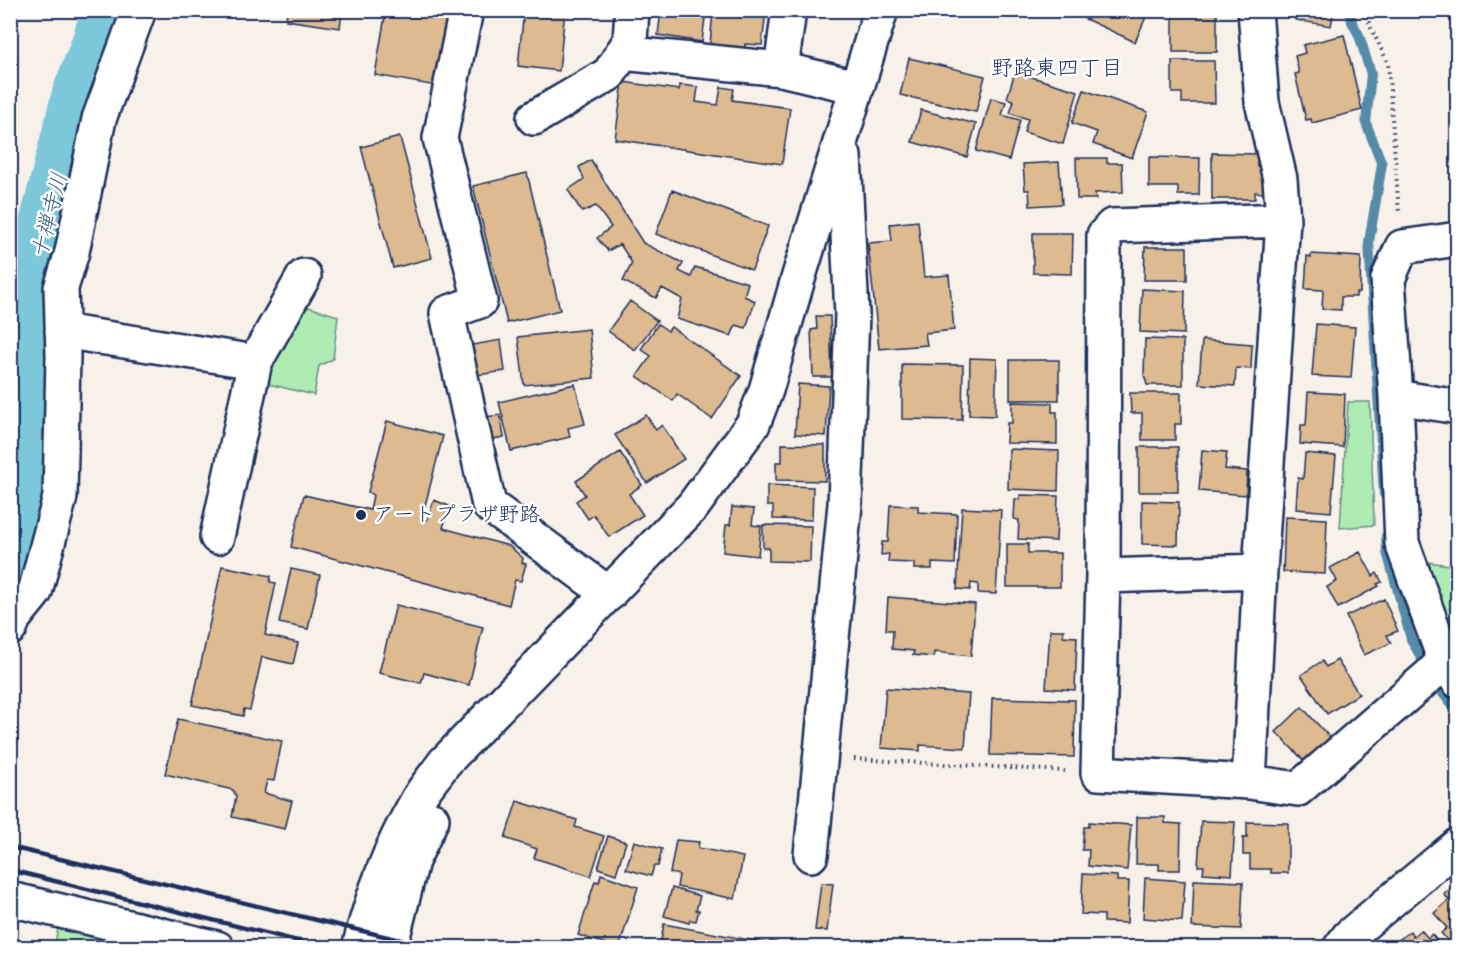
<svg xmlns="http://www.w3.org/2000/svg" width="1468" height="958" font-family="Kalam,'Klee One',sans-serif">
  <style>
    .green { fill: #aeecb3; stroke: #648e88; stroke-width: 1.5 }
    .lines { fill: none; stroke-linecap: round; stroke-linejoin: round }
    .stream { stroke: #558aa8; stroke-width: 10 }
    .river { stroke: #7bc7da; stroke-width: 60 }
    .building { fill: #ddba8f; stroke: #1b2f5e; stroke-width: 1.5 }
    .minor-casing { stroke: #1b2f5e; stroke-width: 38 }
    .path { stroke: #1b2f5e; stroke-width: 4; stroke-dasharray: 1.5 4.5; stroke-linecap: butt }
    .minor { stroke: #fff; stroke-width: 33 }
    .rail { stroke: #1b2f5e; stroke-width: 4.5 }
    .poi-dot { fill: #1b2f5e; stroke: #fff; stroke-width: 2 }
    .labels { text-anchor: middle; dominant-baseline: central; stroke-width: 5; stroke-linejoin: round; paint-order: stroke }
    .poi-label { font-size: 21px; fill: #1b2f5e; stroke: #fff; text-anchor: start }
    .neighbourhood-label { font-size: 22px; fill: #1b2f5e; stroke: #fff }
    .water-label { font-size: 22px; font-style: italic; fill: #385d83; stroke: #fff }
  </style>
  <rect width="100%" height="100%" fill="#f8f1e9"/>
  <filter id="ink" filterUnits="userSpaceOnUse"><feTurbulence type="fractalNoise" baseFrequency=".0167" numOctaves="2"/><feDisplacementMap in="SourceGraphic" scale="12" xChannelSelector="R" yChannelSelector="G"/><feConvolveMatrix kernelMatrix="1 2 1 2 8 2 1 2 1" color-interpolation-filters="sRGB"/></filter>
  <g filter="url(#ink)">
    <path class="green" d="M302,305L338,316L333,359L319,366L314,395L260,382Z
      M1348,402H1370L1374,525L1340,528Z
      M1420,561L1457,566V620L1441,616Z
      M59,924L117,932L113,947L54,948Z"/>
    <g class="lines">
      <path class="stream" d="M1350,10L1352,22L1359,35L1371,74L1366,123L1382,164L1369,242L1384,494
        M1386,536L1387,552L1411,639L1436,684L1458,713"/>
      <path class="river" d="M10,570L22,536L31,490L36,407V359L31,319L34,285L81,98L100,48L112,10"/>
    </g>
    <path class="building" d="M287,10H342L340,28L286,20Z
      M386,10H449L436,86L375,75Z
      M524,10H565L559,71L518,66Z
      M661,10H706L702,42L658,35Z
      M713,10H766L762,45L745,44V48L710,45Z
      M1066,10H1149L1135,42Z
      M1297,10H1334L1331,26L1295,20Z
      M1173,12H1217V52H1173Z
      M1344,35L1362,110L1312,123L1311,119L1306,120L1295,74L1299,73L1295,56L1305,53L1303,45Z
      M909,58L985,76L976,112L900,95Z
      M1172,61H1214L1215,103H1182V93H1172Z
      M1015,72L1078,91L1063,144L1024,132L1028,119L1010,113L1014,101L1007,98Z
      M623,82L679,90L680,85L698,87L696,102L718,105L721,87L734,89L732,100L790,108L782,164L615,139Z
      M1084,90L1148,112L1132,158L1093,144L1097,132L1072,123Z
      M991,98L1006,102L1002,115L1020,120L1009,160L976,151Z
      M921,110L976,124L967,157L912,142Z
      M400,137L432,258L393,268L361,147Z
      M1212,153L1257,154V166H1263V193L1255,192V199H1212Z
      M1149,157L1200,158L1199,195H1178V187H1149Z
      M1076,158H1107V163H1122L1123,192L1095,193L1096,199H1077Z
      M591,160L643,243L683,263L679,271L691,277L695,267L748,283L744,296L755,301L746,328L736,325L731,336L677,319L682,299L662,288L656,298L623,281L632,263L620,244L608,251L597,238L611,227L596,206L582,212L568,190L584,179L579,167Z
      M1059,162L1062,204L1030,206L1029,190H1025L1023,164Z
      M527,173L560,310L507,323L473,186Z
      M672,190L768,226L752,270L656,234Z
      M918,221L924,277L949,275L954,330L925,333L927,345L879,349L868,243L892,241L890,224Z
      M1033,233H1073L1072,274L1033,273Z
      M1145,247H1187V280H1144Z
      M1311,254L1361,257L1360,293H1356V297H1341V310L1322,309L1323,290L1305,289L1307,256L1311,257Z
      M10,259H11L12,333H10Z
      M1142,289L1185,291L1184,334L1140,332Z
      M630,301L657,321L635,350L608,331Z
      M816,316H830L832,377H813L811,330L817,329Z
      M658,324L668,331L671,327L741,376L712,419L677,394L673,401L637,376L651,356L641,349Z
      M1316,324L1355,327L1351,378L1312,376Z
      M589,329L594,378L524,385L518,337Z
      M10,337H16V386H10Z
      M1145,339L1183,340V385H1147L1144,375Z
      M501,340L505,371L477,375L472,345Z
      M1202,340L1252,344L1251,369L1236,368L1235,386L1199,384Z
      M970,358L997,359L995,416L969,415Z
      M1010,360H1059V400H1010Z
      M902,364L963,365L962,420L902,419Z
      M575,384L585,424L568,428L570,437L511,451L499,402Z
      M798,384L829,386L826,436L795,434Z
      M1308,392L1345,394L1343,447L1300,444L1301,425H1306Z
      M1130,393H1181V424H1175V440H1142V413H1131Z
      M1012,402L1052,403V412H1057V444L1006,443L1007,423H1012Z
      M12,410L15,441H11L13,462H10V411Z
      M500,415L504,437L489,440L486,417Z
      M646,415L656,430L662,425L684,459L647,483L615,435Z
      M387,421L443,436L421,521L427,520L434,500L449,506L443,528L509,546L523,558L522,563L526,564L521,581L515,580L509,605L291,547L304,495L370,510L373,495L368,492Z
      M782,444L825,445V481L776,480V462H782Z
      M1139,447H1178V492H1139Z
      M1009,449L1059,451L1058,491L1008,489Z
      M1202,450L1227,452L1225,469L1247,471L1246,495L1199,491Z
      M620,452L642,485L629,494L643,515L609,537L594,515L588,519L576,501L585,495L576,481Z
      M1305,453L1336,456L1331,512L1296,509L1298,478L1303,479Z
      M767,485L813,487L812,520L773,519V506H767Z
      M1020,495L1058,496L1056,541L1018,539L1019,520L1014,519L1015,499H1020Z
      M1142,501L1179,502L1178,545L1142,544Z
      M890,505L918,506V512L957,514L955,564L932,563V569H914V563L888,562L889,554L881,555L882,542H888Z
      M732,507L754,509L752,525L761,526L758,556L723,552L726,525H730Z
      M962,508L1001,510L996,594L978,593V584L971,583L970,590L957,589Z
      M1285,517L1327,519L1325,574L1283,572Z
      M763,525L811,526L810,562L769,561V548H763Z
      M1007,544H1028V553H1060V587H1007Z
      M1360,552L1373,576L1377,573L1382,582L1377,584L1379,586L1338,608L1327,587L1337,581L1330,568Z
      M222,566L271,576L270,582L276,583L265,635L298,643L293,664L262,657L250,710L244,709L243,716L192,705Z
      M291,569L320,575L308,629L279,623Z
      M888,597L975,604L971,656L934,652V657L913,655L914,651L892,649L893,630H886Z
      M1384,599L1398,631L1387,635L1391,643L1364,655L1346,616Z
      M396,605L483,627L469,685L424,673L421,683L379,673Z
      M1050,630H1064L1063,636L1077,637L1075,690L1046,688Z
      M1337,660L1359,694L1327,714L1301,675L1322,661L1326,667Z
      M886,688L969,694L965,748L920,745V751L881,748Z
      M992,698L1075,700L1074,757L990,755Z
      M1302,707L1332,740L1307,764L1276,732Z
      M178,719L282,741L274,781L267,780L264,793L292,801L285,829L232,817L236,796L233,790L165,774Z
      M517,801L577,820L575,827L604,836L591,876L534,858L537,849L505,838Z
      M1137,817H1165V823L1181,824L1180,870H1159V864H1136Z
      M1201,821L1235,822L1232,875L1203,873L1204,866H1198Z
      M1089,822L1131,825L1127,870L1088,866L1089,850H1082L1084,827H1089Z
      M1247,822L1288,823V873H1271V869H1250V855H1243V838H1247Z
      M608,836L626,842L616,874L598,868Z
      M676,840L699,842L698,848L743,857L735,899L677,887L679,875L670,873Z
      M634,841L662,849L658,866H654L651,876L626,869Z
      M601,874L638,887L619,948L578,935L595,881L599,882Z
      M1083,874L1117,876V881H1129L1127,923L1104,922V915L1081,914Z
      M1145,878L1185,881L1182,921L1143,918Z
      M1194,880L1243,882L1241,929L1192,927Z
      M821,883L833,884L827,931L815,930Z
      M1455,885L1458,888V948H1455L1441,933L1447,928L1434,913L1449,900L1444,894Z
      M672,888L700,896L696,910H699L696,921L690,920L689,923L664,916Z
      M664,924L766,943L765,948H670L660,946Z
      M1421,930L1428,938L1432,934L1442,948H1400L1396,942L1410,931L1413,936Z
      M770,941L798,947V948H768Z"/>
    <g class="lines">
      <defs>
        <path id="minor" d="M466,10L440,138L480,301L447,313L489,505L609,594
          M1255,10L1262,102L1280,179L1283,220L1260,571L1103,576L1104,235L1112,226L1283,220
          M622,53L781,69L857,87
          M781,69L789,10
          M534,118L609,74L630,41L632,10
          M1458,239L1402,247L1388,279L1396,397L1402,543L1445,661L1458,681
          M62,331L255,362
          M1396,397L1458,407
          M217,537L255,362L304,276
          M1103,576L1098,773L1249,782L1298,789L1430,675L1458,648
          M10,628L14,618L35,592L60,497L63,356L61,288L72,252L99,119L139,10
          M1249,782L1260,571
          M811,855L845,504L852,314L844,156
          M10,899L217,948
          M359,948C372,896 390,847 417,801C424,788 435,776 444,763L693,506L753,424L766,390L798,279L881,10
          M390,948L412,861L432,819
          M1340,948L1349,936L1458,845"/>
      </defs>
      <use href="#minor" class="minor-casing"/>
      <path class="path" d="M1366,10L1371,28L1388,63L1399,213
        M854,759L1065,771"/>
      <use href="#minor" class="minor"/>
      <path class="rail" d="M10,847L434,948
        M10,870L326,948"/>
    </g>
  </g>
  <circle class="poi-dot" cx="361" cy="515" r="6"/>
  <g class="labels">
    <g class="poi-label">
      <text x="373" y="515">アートプラザ野路</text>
    </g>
    <g class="neighbourhood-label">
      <text x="1057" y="69">野路東四丁目</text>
    </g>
    <g class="water-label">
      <text transform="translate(51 216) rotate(-76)">十禅寺川</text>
    </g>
  </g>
  <rect width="1468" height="958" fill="none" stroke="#fff" stroke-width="36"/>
  <rect x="18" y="18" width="1432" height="922" fill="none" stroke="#1b2f5e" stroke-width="2" filter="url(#ink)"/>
</svg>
